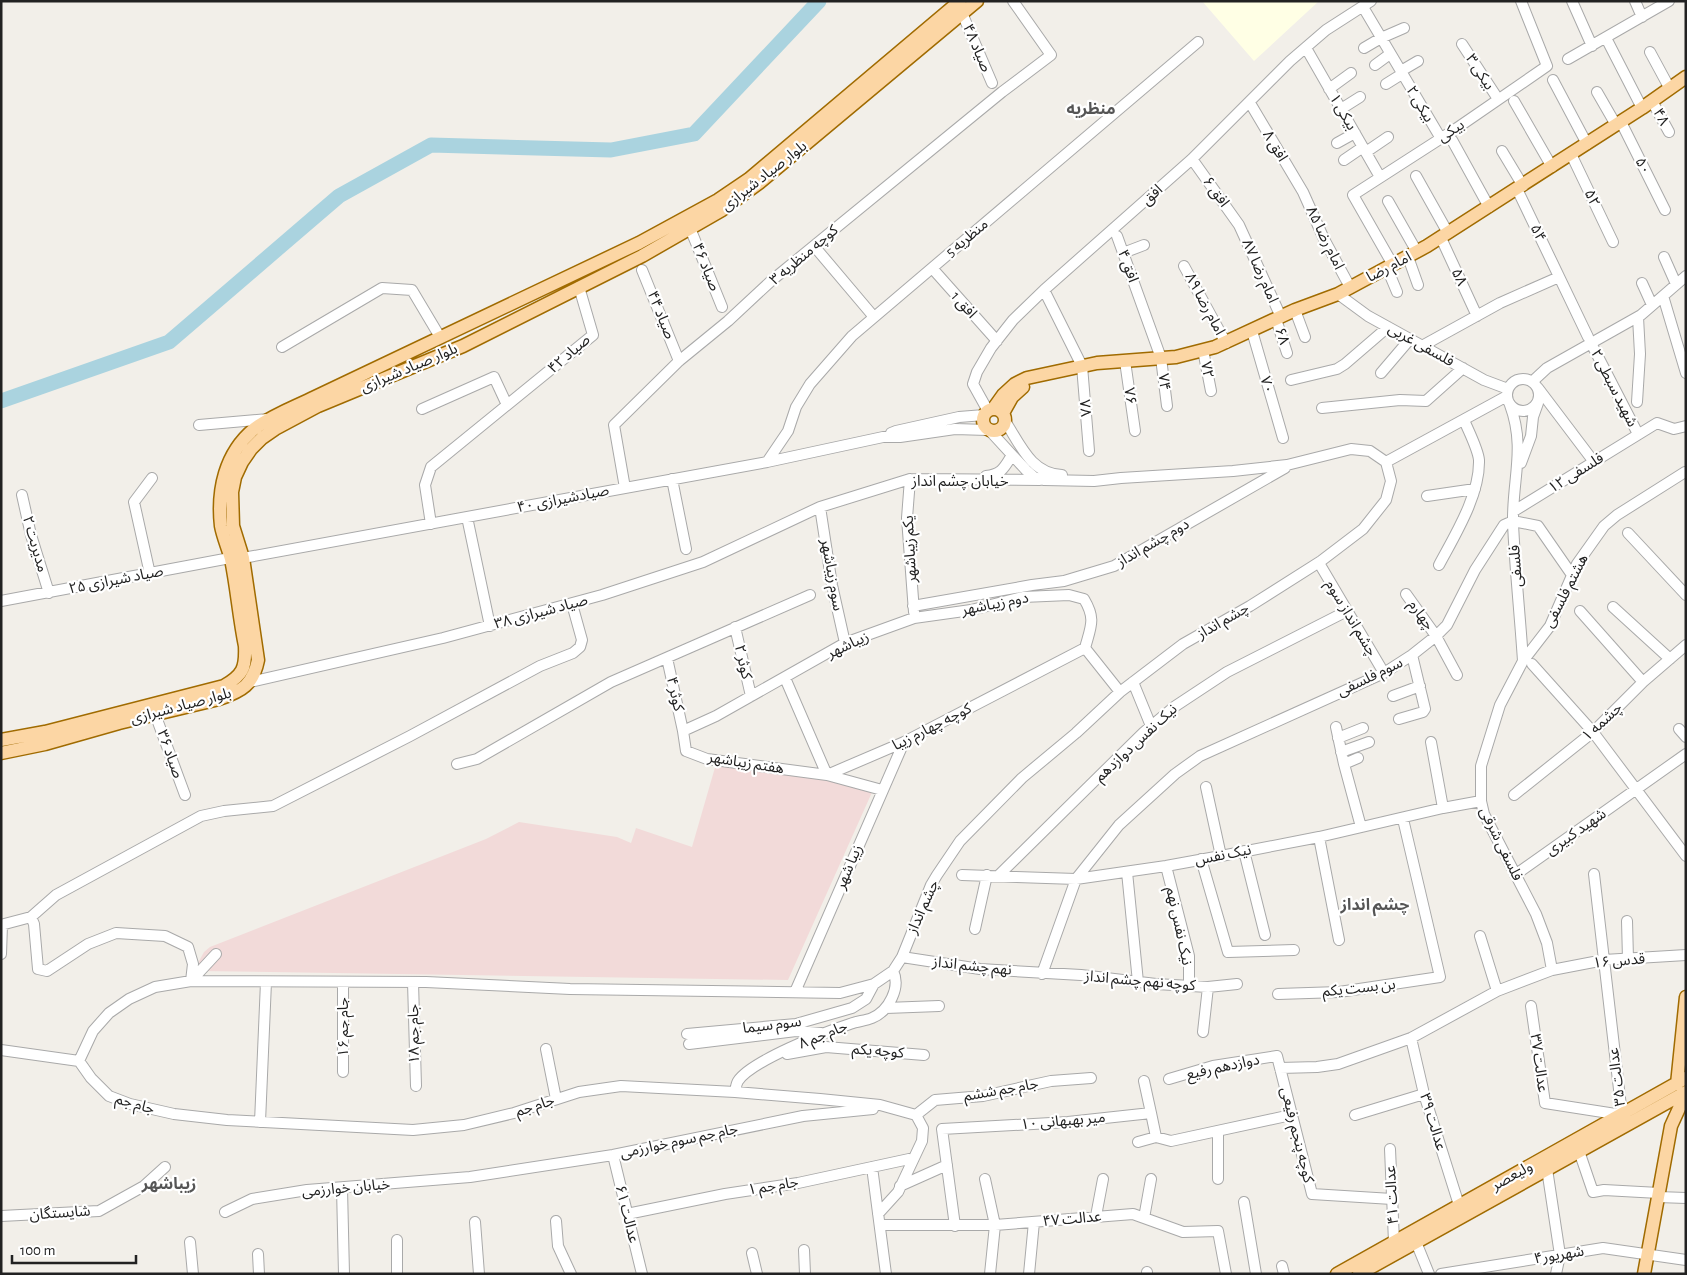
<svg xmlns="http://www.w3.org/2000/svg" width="1687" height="1275" font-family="'Alegreya Sans','Noto Sans Arabic',sans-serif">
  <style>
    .commercial { fill: #f2dad9 }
    .education { fill: #ffffe5 }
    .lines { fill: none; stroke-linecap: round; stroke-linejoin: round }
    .river { stroke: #aad3df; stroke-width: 15 }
    .minor-casing { stroke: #a9a9a9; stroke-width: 12 }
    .major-casing { stroke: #a06b00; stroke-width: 15 }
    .minor { stroke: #fff; stroke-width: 10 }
    .major { stroke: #fcd6a4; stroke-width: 12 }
    .labels { text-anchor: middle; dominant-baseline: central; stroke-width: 4.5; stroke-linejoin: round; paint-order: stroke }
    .street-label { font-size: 15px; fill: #222; stroke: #fff }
    .neighbourhood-label { font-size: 16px; font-weight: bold; fill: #555; stroke: #fff }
  </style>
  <rect width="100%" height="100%" fill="#f2efe9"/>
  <path class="commercial" d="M716,764L819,777L873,790L788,980L200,971L199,961L204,952L210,947L486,839L519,822L617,837L631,843L636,828L692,847Z"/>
  <path class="education" d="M1202,1H1319L1254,61Z"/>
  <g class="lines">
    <path class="river" d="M1,401L169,342L339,196L431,145L611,150L694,134L819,1"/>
    <defs>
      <path id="minor" d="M1572,1L1592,46
        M1635,1L1642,17
        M1363,7L1440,137
        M962,13L992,83
        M1606,38L1642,108
        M1462,44L1498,99
        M1306,48L1380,177
        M1364,48L1381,38L1404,28
        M1650,52L1670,89
        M1568,59L1669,1
        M1375,65L1390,54
        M1401,71L1418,61
        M1553,80L1587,144
        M1386,84L1402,74
        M1329,89L1351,73
        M1597,92L1616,125
        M1514,101L1552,167
        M1652,101L1669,132
        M1250,103L1303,192L1324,239L1350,287
        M1341,109L1360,97
        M1621,122L1665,210
        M1452,140L1489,207
        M1337,143L1355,133
        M1502,151L1523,186
        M1366,152L1388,137
        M1571,154L1613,242
        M1192,159L1239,225L1281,317
        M1344,160L1363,147
        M1416,176L1448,233
        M1517,189L1588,337
        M1388,201L1417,252
        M690,228L722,307
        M1117,236L1161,358L1167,406
        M1441,238L1477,316
        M814,246L874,317
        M1123,253L1144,245
        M1408,257L1418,285
        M1664,257L1676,284
        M1393,265L1353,195L1457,128L1547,66L1521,1
        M1184,266L1226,343
        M932,268L997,341
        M1387,268L1397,292
        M642,270L679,361
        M1642,283L1652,305
        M1044,290L1082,366L1089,451
        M1338,294L1368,316L1484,380L1508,389
        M1663,296L1686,373
        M1295,310L1305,337
        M1276,319L1287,353
        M1252,331L1283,438
        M1591,343L1638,434
        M1422,346L1500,303L1559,277
        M282,347L382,288L412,290L440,337
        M1203,350L1211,391
        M1125,361L1135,431
        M1381,373L1410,339
        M1507 395a16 16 0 1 1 32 0a16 16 0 1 1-32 0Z
        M1291,380L1337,369L1345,364L1388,327
        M1533,381L1547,368L1641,315L1686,276
        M1538,388L1594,462
        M1637,402L1640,354L1638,317
        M1510,405C1526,448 1512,480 1513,523C1515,569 1520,615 1523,661
        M1322,408L1400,400L1426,401L1463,368
        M422,409L494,377L507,405
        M988,411L973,384L977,372L991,348L1013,320L1044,290L1192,159L1290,61L1326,30L1371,1
        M1005,421C1020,444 1031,474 1062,475
        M199,425L268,419
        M891,433L896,431L959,417L984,415
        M767,462L788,431L796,407L810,384L852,336L1198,42
        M1386,462L1507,396
        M1521,463L1531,436L1533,417L1538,403
        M986,476C1002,474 1004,468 1012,455
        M672,479L686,549
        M910,479L907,518L914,612
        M625,488L614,425L679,361L728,321L771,281L1002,92L1051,55L1013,1
        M22,495L31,535L49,593
        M1427,496L1475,489
        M820,507L832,585L845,643
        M1514,511L1657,423L1674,429L1686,426
        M467,517L490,626
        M431,524L425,485L431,467L593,335L579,287
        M1628,533L1686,595
        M243,558L767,462L883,437H900L955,429L987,430
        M1319,563L1384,673
        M1439,565C1455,535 1480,495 1479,460C1478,449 1468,430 1464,420
        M150,574L134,502L152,478
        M1406,594L1436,636L1457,675
        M1,601L230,558
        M913,606L1032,585L1064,581L1114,566L1285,468
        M1613,607L1670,659
        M1580,611L1643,682
        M735,627L751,696
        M1085,648L1120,692
        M667,658L683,731L686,751L707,759L827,775L882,790
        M1532,664L1593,732L1686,856
        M785,678L827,775
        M250,682L443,638L602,595L703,562L820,507L910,479L1040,480
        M1133,682L1151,726
        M1393,696L1420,686
        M155,714L185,795
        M1399,719L1423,712L1425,709L1412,655
        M1336,727L1344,764L1361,827
        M1679,729L1686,737
        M683,731L716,716L845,643L914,618L971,610L1023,597L1069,595L1084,599C1096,619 1091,626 1085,648
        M1338,738L1363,728
        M1431,742L1443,808
        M1341,752L1369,742
        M457,764L477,759L611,682L810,595
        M1344,764L1358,758
        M827,775L904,742L1085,648
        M1206,787L1221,856
        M1514,795L1593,732L1643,682L1686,645
        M1319,837L1339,940
        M1244,851L1265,935
        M1201,859L1228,952L1294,950
        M1166,866L1189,956V986
        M1127,872L1138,982
        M962,875L1076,879L1166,866L1221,856L1319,837L1443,808L1481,801
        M999,875L1144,732L1174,707L1227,672L1347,611
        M1515,875L1686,754
        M31,917L34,924L38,969L47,971L88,944L116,933L165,936L188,947L193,964L191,981L216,954
        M1627,921L1628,959
        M1,925L31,917L56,895L201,816L224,811L273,806L410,736L540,666L573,653L580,647L582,640L572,604
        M975,929L987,875
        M1480,936L1497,991
        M1,954L2,925
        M902,957L980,969L1081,975L1156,984L1208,987L1237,984
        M1552,970L1547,943L1536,914L1484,814L1481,801V766L1500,705L1523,661L1550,626L1577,564L1604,526L1617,515L1685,472
        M1042,974L1076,879L1119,825L1175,774L1200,756L1384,673L1412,655L1436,636L1447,625L1475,570L1504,525L1513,521L1538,526L1572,575
        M413,982L416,1086
        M795,992L904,742
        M1278,994L1339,992L1440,977L1403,819
        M1531,1006L1545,1103L1622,1115L1594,874
        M886,1008L939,1006
        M1203,1032L1208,987
        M687,1034L796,1024L852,1008L866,999L874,984
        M1411,1038L1424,1094L1459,1205
        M689,1044L796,1031L821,1033
        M546,1049L556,1099
        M1,1050L79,1061
        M787,1054L826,1047L924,1055
        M1280,1068L1317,1067L1338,1064L1411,1038L1497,991L1552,970L1604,960L1686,955
        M343,1072V983
        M1169,1079L1213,1066L1277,1056L1312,1194L1392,1199
        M735,1092C736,1088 736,1084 738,1081C751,1061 825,1032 850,1024C857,1021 865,1021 872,1018C889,1011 901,987 893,971
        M1151,1113L1156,1137
        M916,1115L935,1100L983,1096L1051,1081L1091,1078
        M1355,1115L1424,1094
        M260,1122L266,982
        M1218,1131V1179
        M1156,1137L1171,1141L1291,1115
        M1138,1142L1156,1137
        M1390,1149L1394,1242
        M1579,1151L1593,1192L1604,1190L1659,1193
        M613,1155L642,1274
        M872,1167L886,1274
        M1547,1169L1560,1255L1556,1274
        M985,1179L995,1225L990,1274
        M900,1186L947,1165
        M342,1188L344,1274
        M1658,1197L1686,1198
        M1244,1202L1256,1274
        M225,1212L252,1199L307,1190L470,1177L613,1155L803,1116L873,1109
        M627,1214L725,1194L798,1183L909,1159
        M878,1214L898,1192L922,1141L923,1128L916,1115L880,1105L820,1099L735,1092L621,1086L579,1092L514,1113L464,1125L413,1130L227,1120L174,1114L130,1104L109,1096L91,1078L79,1061L93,1031L109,1013L129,999L155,987L191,981L426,982L570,989L840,993L874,984L893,971L902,957L931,885L937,875L960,841L1022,778L1076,733L1120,692L1183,644L1250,606L1321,561L1363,529L1386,500L1391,481L1386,462L1370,451L1351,449L1287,465L1233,471L1121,478L1094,481L1044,480L1034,477L1026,470L991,432
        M1,1216L99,1211L144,1186L165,1167
        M1096,1216L1103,1179
        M1144,1218L1151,1179
        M556,1221L558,1246L571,1274
        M475,1222L479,1274
        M880,1225H995L1133,1214L1183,1232L1218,1231L1226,1274
        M955,1226L942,1129L1068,1122L1151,1113L1144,1081
        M190,1242L193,1274
        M1416,1242L1429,1274
        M804,1250L805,1274
        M752,1253L757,1274
        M258,1254L259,1274
        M1282,1266L1284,1274
        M397,1274V1240
        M1029,1274L1034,1222
        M1147,1274V1272
        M1441,1274L1603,1248L1686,1260"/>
      <path id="major" d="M983 420a11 11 0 1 1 22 0a11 11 0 1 1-22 0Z
        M993,409L1003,395L1015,384L1027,378L1097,363L1176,357L1215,347L1295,310L1338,294L1427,246L1642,108L1686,77
        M1003,413L1012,397L1023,387
        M1,740L45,732L224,686C243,675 246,668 245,646C239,617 237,588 231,559C228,548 223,537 221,526C217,490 225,453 254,429C272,415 295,407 315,397L639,243L718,200L749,179L960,1
        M1,753L45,744L119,723L219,699C242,691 253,685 258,660L243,558L233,526L232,492L235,477L242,462L251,449L262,438L275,429L318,406L463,346L642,256L722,210L759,183L977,1
        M1677,1084L1686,997
        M1337,1274L1686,1078
        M1359,1274L1686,1092
        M1644,1274L1671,1126L1686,1093"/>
    </defs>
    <use href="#minor" class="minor-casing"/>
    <use href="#major" class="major-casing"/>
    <use href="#minor" class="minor"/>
    <use href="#major" class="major"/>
  </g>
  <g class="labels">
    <g class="street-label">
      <text transform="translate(977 48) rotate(67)">صیاد ۴۸</text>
      <text transform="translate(1480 72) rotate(57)">۳ بیکی</text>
      <text transform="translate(1420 104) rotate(59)">۲ بیکی</text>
      <text transform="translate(1343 112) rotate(60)">۱ بیکی</text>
      <text transform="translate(1661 117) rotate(62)">۴۸</text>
      <text transform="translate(1451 131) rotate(-33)">بیکی</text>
      <text transform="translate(1275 146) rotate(59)">افق ۸</text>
      <text transform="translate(1643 166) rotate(63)">۵۰</text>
      <text transform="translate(764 176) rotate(-38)">بلوار صیاد شیرازی</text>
      <text transform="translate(1216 192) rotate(54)">افق ۶</text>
      <text transform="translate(1152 195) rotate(-42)">افق</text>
      <text transform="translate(1592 198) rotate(65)">۵۲</text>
      <text transform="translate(1538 233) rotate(64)">۵۴</text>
      <text transform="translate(967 238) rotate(-40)">منظریه 5</text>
      <text transform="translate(1325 238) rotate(64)">امام رضا ۸۵</text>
      <text transform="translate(804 255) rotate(-40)">کوچه منظریه ۳</text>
      <text transform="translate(1128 266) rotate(70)">افق ۴</text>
      <text transform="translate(706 267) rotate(68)">صیاد ۴۶</text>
      <text transform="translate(1389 267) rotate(-28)">امام رضا</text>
      <text transform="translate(1260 271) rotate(66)">امام رضا ۸۷</text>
      <text transform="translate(1459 277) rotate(65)">۵۸</text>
      <text transform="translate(1205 304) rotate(62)">امام رضا ۸۹</text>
      <text transform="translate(964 305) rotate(48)">افق 1</text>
      <text transform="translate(661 315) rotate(68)">صیاد ۴۴</text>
      <text transform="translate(1282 336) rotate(72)">۶۸</text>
      <text transform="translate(1421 345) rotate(29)">فلسفی غربی</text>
      <text transform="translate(569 354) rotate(-41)">صیاد ۴۲</text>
      <text transform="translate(409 368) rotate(-23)">بلوار صیاد شیرازی</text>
      <text transform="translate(1207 370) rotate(79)">۷۲</text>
      <text transform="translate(1164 382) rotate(83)">۷۴</text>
      <text transform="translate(1267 385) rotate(74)">۷۰</text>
      <text transform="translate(1614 388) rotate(63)">۲ شهید سبطی</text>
      <text transform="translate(1130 396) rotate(82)">۷۶</text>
      <text transform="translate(1086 408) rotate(-95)">۷۸</text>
      <text transform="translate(1576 473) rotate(-32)">۱۲ فلسفی</text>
      <text x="960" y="481">خیابان چشم انداز</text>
      <text transform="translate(563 499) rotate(-11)">۴۰ صیادشیرازی</text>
      <text transform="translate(1153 543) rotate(-30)">دوم چشم انداز</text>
      <text transform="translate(35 544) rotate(74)">۲ مدیریت</text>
      <text transform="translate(910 549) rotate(-93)">یکم زیباشهر</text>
      <text transform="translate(1516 566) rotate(-94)">فلسفی</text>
      <text transform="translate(832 575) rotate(80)">سوم زیباشهر</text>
      <text transform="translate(116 580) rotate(-11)">صیاد شیرازی ۲۵</text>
      <text transform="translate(1566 591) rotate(-63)">هشتم فلسفی</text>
      <text transform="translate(995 604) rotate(-11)">دوم زیباشهر</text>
      <text transform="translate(541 612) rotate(-15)">صیاد شیرازی ۳۸</text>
      <text transform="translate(1421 615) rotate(54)">چهارم</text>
      <text transform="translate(1351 618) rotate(59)">چشم انداز سوم</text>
      <text transform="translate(1223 621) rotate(-30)">چشم انداز</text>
      <text transform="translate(848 645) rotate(-25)">زیباشهر</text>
      <text transform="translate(743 662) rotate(77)">کوثر ۲</text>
      <text transform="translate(1370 677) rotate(-26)">سوم فلسفی</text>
      <text transform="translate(675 694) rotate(77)">کوثر ۴</text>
      <text transform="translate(181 706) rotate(-15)">بلوار صیاد شیرازی</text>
      <text transform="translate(1602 722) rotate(-43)">چشمه ۱</text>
      <text transform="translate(932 727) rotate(-27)">کوچه چهارم زیبا</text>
      <text transform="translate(1136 743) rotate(-43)">نیک نفس دوازدهم</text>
      <text transform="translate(170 754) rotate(70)">صیاد ۳۶</text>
      <text transform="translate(746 763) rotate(9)">هفتم زیباشهر</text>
      <text transform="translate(1576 832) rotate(-35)">شهید کبیری</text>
      <text transform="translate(1501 844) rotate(64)">فلسفی شرقی</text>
      <text transform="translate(1223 855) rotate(-11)">نیک نفس</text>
      <text transform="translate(849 867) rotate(-67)">زیبا شهر</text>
      <text transform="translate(923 907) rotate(-66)">چشم انداز</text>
      <text transform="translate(1179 926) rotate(78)">نیک نفس نهم</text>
      <text transform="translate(1619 961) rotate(-5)">قدس ۱۶</text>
      <text transform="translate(972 966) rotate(6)">نهم چشم انداز</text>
      <text transform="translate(1140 981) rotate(5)">کوچه نهم چشم انداز</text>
      <text transform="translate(1359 988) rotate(-6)">بن بست یکم</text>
      <text transform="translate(772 1025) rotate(-7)">سوم سیما</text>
      <text transform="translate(343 1027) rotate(-90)">۱۶ جام جم</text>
      <text transform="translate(414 1034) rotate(-91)">۱۸ جام جم</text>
      <text transform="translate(823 1035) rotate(-22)">۸ جام جم</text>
      <text transform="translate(878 1051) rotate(5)">کوچه یکم</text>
      <text transform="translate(1539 1063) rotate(82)">عدالت ۳۷</text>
      <text transform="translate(1223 1067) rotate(-12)">دوازدهم رفیع</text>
      <text transform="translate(1617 1077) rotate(-97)">عدالت ۳۵</text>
      <text transform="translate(1001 1090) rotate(-10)">جام جم ششم</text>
      <text transform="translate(135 1104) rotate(16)">جام جم</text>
      <text transform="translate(535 1106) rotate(-18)">جام جم</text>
      <text transform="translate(1063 1121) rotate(-5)">۱۰ میر بهبهانی</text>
      <text transform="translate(1433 1122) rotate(73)">عدالت ۳۹</text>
      <text transform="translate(1297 1135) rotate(76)">کوچه پنجم رفیعی</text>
      <text transform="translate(679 1141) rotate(-12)">جام جم سوم خوارزمی</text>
      <text transform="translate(1512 1176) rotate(-29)">ولیعصر</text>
      <text transform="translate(773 1186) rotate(-9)">۱ جام جم</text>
      <text transform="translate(346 1188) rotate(-5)">خیابان خوارزمی</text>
      <text transform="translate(1392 1195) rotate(-93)">عدالت ۴۱</text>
      <text transform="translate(60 1213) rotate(-4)">شایستگان</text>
      <text transform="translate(627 1214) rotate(76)">عدالت ۶۱</text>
      <text transform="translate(1072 1219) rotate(-5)">عدالت ۴۷</text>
      <text transform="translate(1559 1255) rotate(-9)">شهریور۴</text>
    </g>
    <g class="neighbourhood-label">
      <text x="1091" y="109">منظریه</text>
      <text x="1375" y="905">چشم انداز</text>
      <text x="169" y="1184">زیباشهر</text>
    </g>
  </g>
  <rect width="1687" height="1275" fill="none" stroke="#222222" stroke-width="5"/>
  <path d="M12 1255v8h124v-8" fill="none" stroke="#222222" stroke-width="2.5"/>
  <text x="20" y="1255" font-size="15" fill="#222222" stroke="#ffffff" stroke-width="4" paint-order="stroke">100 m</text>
</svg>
